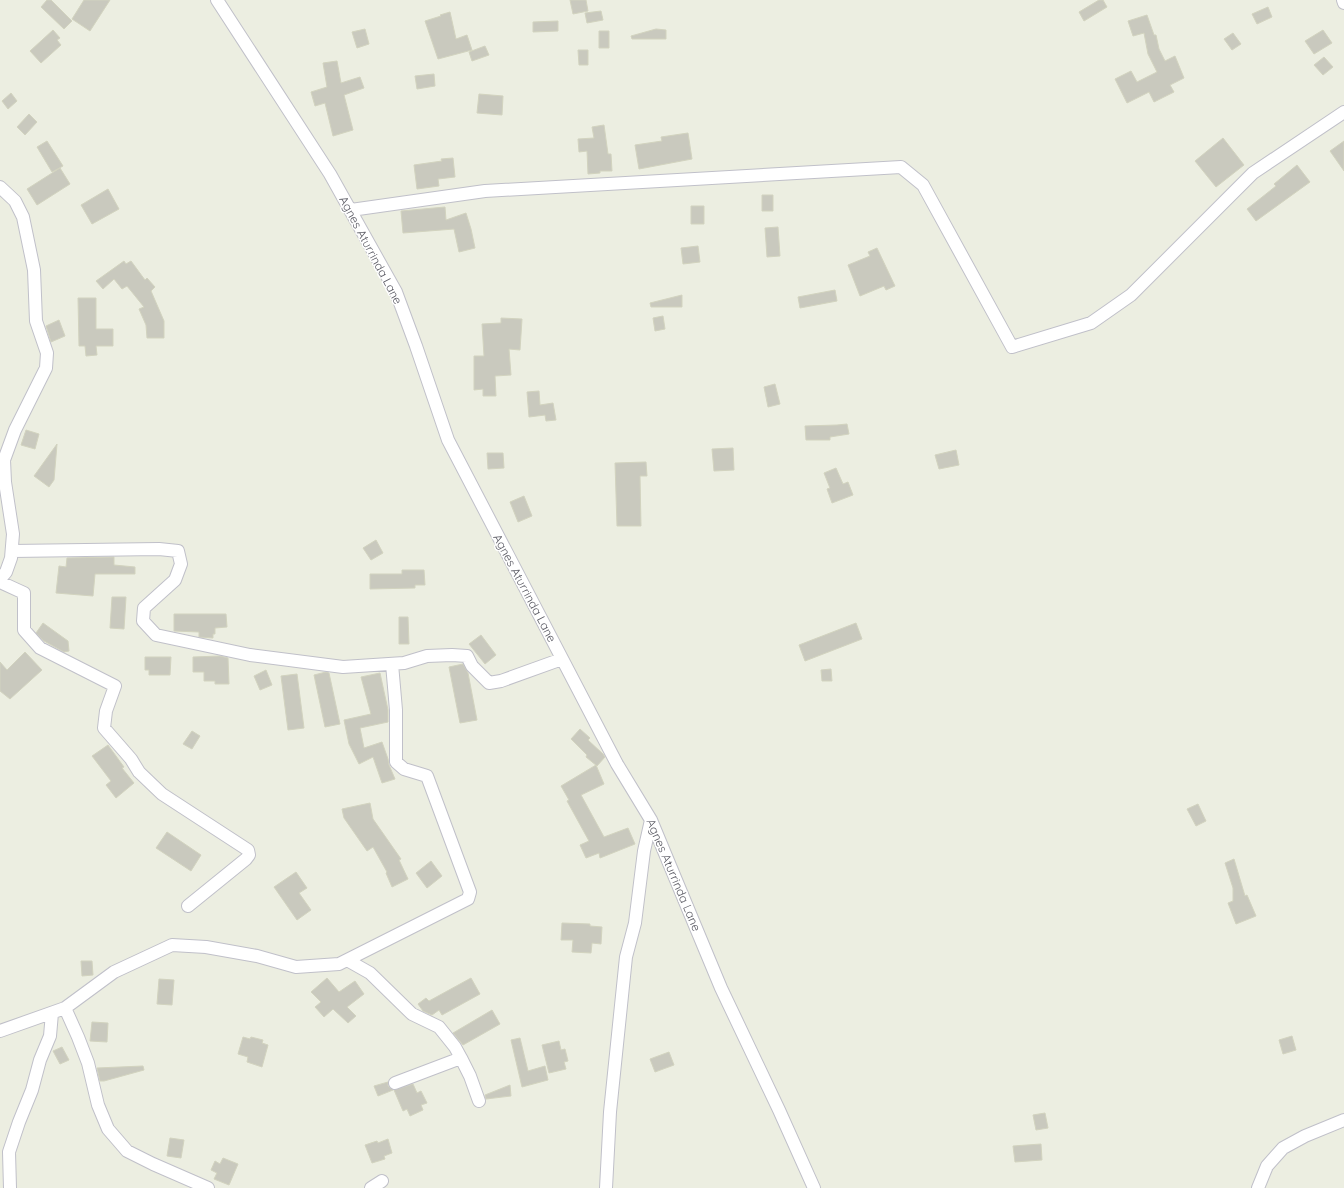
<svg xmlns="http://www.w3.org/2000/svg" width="1344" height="1188" font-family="Quicksand,sans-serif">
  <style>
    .building { fill: #c9c9be; stroke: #d2d3bf }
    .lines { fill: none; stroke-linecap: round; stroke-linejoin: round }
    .street-casing { stroke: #c0c0c9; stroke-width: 14 }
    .street { stroke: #fff; stroke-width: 12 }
    .labels { text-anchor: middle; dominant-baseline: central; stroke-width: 3; stroke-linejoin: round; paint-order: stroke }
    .street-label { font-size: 12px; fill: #5a5a63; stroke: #fff }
  </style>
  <rect width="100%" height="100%" fill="#eceee1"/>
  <path class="building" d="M47,0H51L72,21L64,29L41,7Z
    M84,0H110L90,31L72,19Z
    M570,0H586L588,11L573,14Z
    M1099,0H1103L1107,7L1084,21L1079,12Z
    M1268,7L1272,17L1257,24L1252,14Z
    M601,11L603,20L587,23L585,13Z
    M450,12L456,39L467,35L472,50L438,59L425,21L441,16L440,15Z
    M1147,15L1154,35H1156L1159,49L1165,61L1175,56L1184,78L1170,85L1174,92L1154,102L1149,92L1127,103L1115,79L1131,71L1137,82L1157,72L1148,54L1144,33L1133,36L1128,21Z
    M558,21V31L533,32V22Z
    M365,29L369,44L357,48L352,32Z
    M656,29L666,30V39H632L631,36Z
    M53,30L60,38L57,40L61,45L41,63L30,51Z
    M1323,30L1332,43L1314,54L1305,41Z
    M599,31H609V48H599Z
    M1233,33L1241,44L1232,50L1224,39Z
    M485,46L489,55L472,61L469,52Z
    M578,50H588V65H579Z
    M1324,57L1333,67L1323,75L1314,65Z
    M337,61L341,83L360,77L364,88L344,95L353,130L333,136L325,103L315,106L311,92L327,87L323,63Z
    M434,74L435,86L417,89L415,76Z
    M11,93L17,101L8,109L2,101Z
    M479,94L503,96L502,115L477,113Z
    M29,114L37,122L25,135L17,127Z
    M604,125L608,154H611L612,171H600V173L588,174L587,151L579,152L578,139L594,138L592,127Z
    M688,133L692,159L639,169L635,145L662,141L661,137Z
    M1223,138L1244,165L1216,187L1195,161Z
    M47,141L63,166L52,172L37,147Z
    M1344,141V171L1330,151Z
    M453,158L455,177L438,179L439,186L417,189L414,165L442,161L441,159Z
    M1297,165L1310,182L1256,221L1247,209L1276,186L1274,184Z
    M60,168L70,184L37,205L27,189Z
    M108,189L119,209L92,224L81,205Z
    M762,195H773V211H762Z
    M691,206H704V224H691Z
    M445,207L446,220L466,213L471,229L475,248L459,252L454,229L403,233L401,211Z
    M778,227L780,256L767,257L765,228Z
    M698,246L700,262L683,264L681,248Z
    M877,248L895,286L886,290L884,286L860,296L848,265L870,256L868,252Z
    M124,261L126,264L131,261L145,280L147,278L155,287L151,291L164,321V338H147L146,325L139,309L144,307L127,286L122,289L114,279L103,289L96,281Z
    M835,290L837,301L800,308L798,297Z
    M682,295V307H651L650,303Z
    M78,298H96V329H113V346H96L97,355L86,356L85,346H79Z
    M663,316L665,329L655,331L653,318Z
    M501,318L522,319L520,350L509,349L511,375L495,376L496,396H483V389L474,390V356H484L482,324L501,323Z
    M59,320L65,336L51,342L46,326Z
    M775,384L780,404L768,407L764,387Z
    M539,391L540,405L553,403L556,420L546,421L545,415L529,417L527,392Z
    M847,424L849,434L830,437V440H806L805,426L837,425Z
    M26,430L39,434L35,449L21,445Z
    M57,444L54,480L49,487L34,476Z
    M733,448L734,470L714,471L712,449Z
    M956,450L959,465L939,469L935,455Z
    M487,453H503L504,468L488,469Z
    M646,462L647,476H640L641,526H617L615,463Z
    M836,468L843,484L848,482L853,495L832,503L827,489L830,488L824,473Z
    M524,496L532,516L518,522L510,502Z
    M376,540L383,553L371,560L363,548Z
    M114,557V565L135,567V574H95L93,596L56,593L59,566L66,567L67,558Z
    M402,570H424L425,585H415V588L370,589V574H402Z
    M112,597H126L124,629L110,628Z
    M174,614H226L227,627L215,628V634H213V638L199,637V632L174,631Z
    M399,617H408L409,644H399Z
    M43,623L68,641L69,651L64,652L44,641L36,633Z
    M856,623L862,639L805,661L799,645Z
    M481,635L496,655L485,664L469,644Z
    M25,652L42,670L10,699L0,691V662L7,670Z
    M220,656L228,658L229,684H215V681H204V672H193V657Z
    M145,657H171L170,675H149V670H145Z
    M463,664L468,673L477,720L460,723L449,667Z
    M831,669L832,681H822L821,670Z
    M266,670L272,685L260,690L254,676Z
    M326,672L329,673L340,724L325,727L314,675Z
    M380,673L388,710V722L360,728L364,748L382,742L388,759L389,765L395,779L382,783L373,757L359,764L349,744L344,720L371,714L361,677Z
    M297,674L304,728L288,730L281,676Z
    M580,729L590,738L588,740L603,754L605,757L597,766L586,757L587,755L571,739Z
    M192,731L200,736L192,749L183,744Z
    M108,745L124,767L122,768L134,783L116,798L106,785L111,781L92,756Z
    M596,765L604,784L581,795L604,837L628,828L635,844L600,858L599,853L586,858L580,845L589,841L567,801L569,800L561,786Z
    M370,803L373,819L401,859L399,860L408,879L392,887L386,873L387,872L373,847L367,851L344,818L342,809Z
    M1198,804L1206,821L1196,826L1187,809Z
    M167,832L201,855L191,871L156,848Z
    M1234,859L1245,896L1247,895L1256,916L1236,924L1228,903L1233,901V888L1225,863Z
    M431,861L442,876L427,888L416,873Z
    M296,872L307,888L299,893L311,910L297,920L274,887Z
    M562,923L590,924V926L602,927L601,944L592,943L591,953L572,952L573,940H561Z
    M81,961H92L93,975L82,976Z
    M327,978L339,992L355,981L364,994L347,1007L356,1016L348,1023L333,1009L324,1017L315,1007L321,1002L311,992Z
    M471,978L480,994L442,1015L439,1010L432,1015L423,1011L418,1004L426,998L429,1001Z
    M159,979L174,980L172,1005L157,1004Z
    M492,1010L500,1024L463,1045L453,1033Z
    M92,1022L108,1023L107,1042L90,1041Z
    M1292,1036L1296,1050L1283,1054L1279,1040Z
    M243,1037L250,1039L251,1037L263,1040L262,1043L268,1045L262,1067L247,1062L248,1057L238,1054Z
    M520,1038L528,1071L545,1066L548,1080L522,1087L511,1040Z
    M559,1041L561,1050L565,1049L568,1061L564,1062L566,1069L549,1073L542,1045Z
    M62,1047L69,1060L60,1064L53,1051Z
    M669,1052L674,1065L655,1072L650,1059Z
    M143,1066L144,1070L104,1081H100L97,1068Z
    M388,1082V1086L393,1090L378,1096L374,1086Z
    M413,1084L417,1093L421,1091L427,1103L421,1105L423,1110L410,1116L407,1109L403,1111L394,1090Z
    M510,1085L511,1096L486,1099L485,1095Z
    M1045,1113L1048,1128L1036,1130L1033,1115Z
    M170,1138L184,1140L181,1158L167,1156Z
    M388,1139L392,1153L384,1156L385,1159L372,1163L365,1145L377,1141L378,1143Z
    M1041,1144L1042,1160L1015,1162L1013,1146Z
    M223,1158L238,1164L229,1185L214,1179L217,1173L211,1170L215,1161L220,1164Z"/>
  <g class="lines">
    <defs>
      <path id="street" d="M217,0L330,174L396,292L416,346L448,440L617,764L651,820L721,988L779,1110L814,1188
        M1343,0L1344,3
        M0,187L15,201L23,217L34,270L36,321L47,353L46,368L15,430L4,460L5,482L13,534L11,558L6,572L0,579
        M351,210L485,191L901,167L923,185L1012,347L1091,323L1131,295L1253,173L1344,112
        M12,551L159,549L178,551L181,564L175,580L144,608L143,621L156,635L250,655L343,667L404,663L427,656L452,655L467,656L472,666L489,683L501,681L562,659
        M0,582L24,593V630L40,648L115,686L106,711L104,728L131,759L139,772L162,794L248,850L249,855L246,859L188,906
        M347,960L370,973L412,1014L439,1027L455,1047L461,1058L470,1076L479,1101
        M65,1008L78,1037L88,1063L98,1105L108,1129L127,1151L153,1164L208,1188
        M0,1031L65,1008L114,972L172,945L206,947L257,956L296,967L339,964L468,899L470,892L427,776L404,769L396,762V710L392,664
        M395,1083L461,1058
        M10,1188L9,1152L19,1122L32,1090L40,1060L50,1036L52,1013
        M371,1188L382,1181
        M606,1188L610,1112L626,957L635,923L644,851L651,820
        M1258,1188L1267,1166L1283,1148L1305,1136L1344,1120"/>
    </defs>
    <use href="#street" class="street-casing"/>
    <use href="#street" class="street"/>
  </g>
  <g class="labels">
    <g class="street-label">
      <text transform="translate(371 250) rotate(62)">Agnes Aturrinda Lane</text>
      <text transform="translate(525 588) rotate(62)">Agnes Aturrinda Lane</text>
      <text transform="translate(674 875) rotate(67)">Agnes Aturrinda Lane</text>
    </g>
  </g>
</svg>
